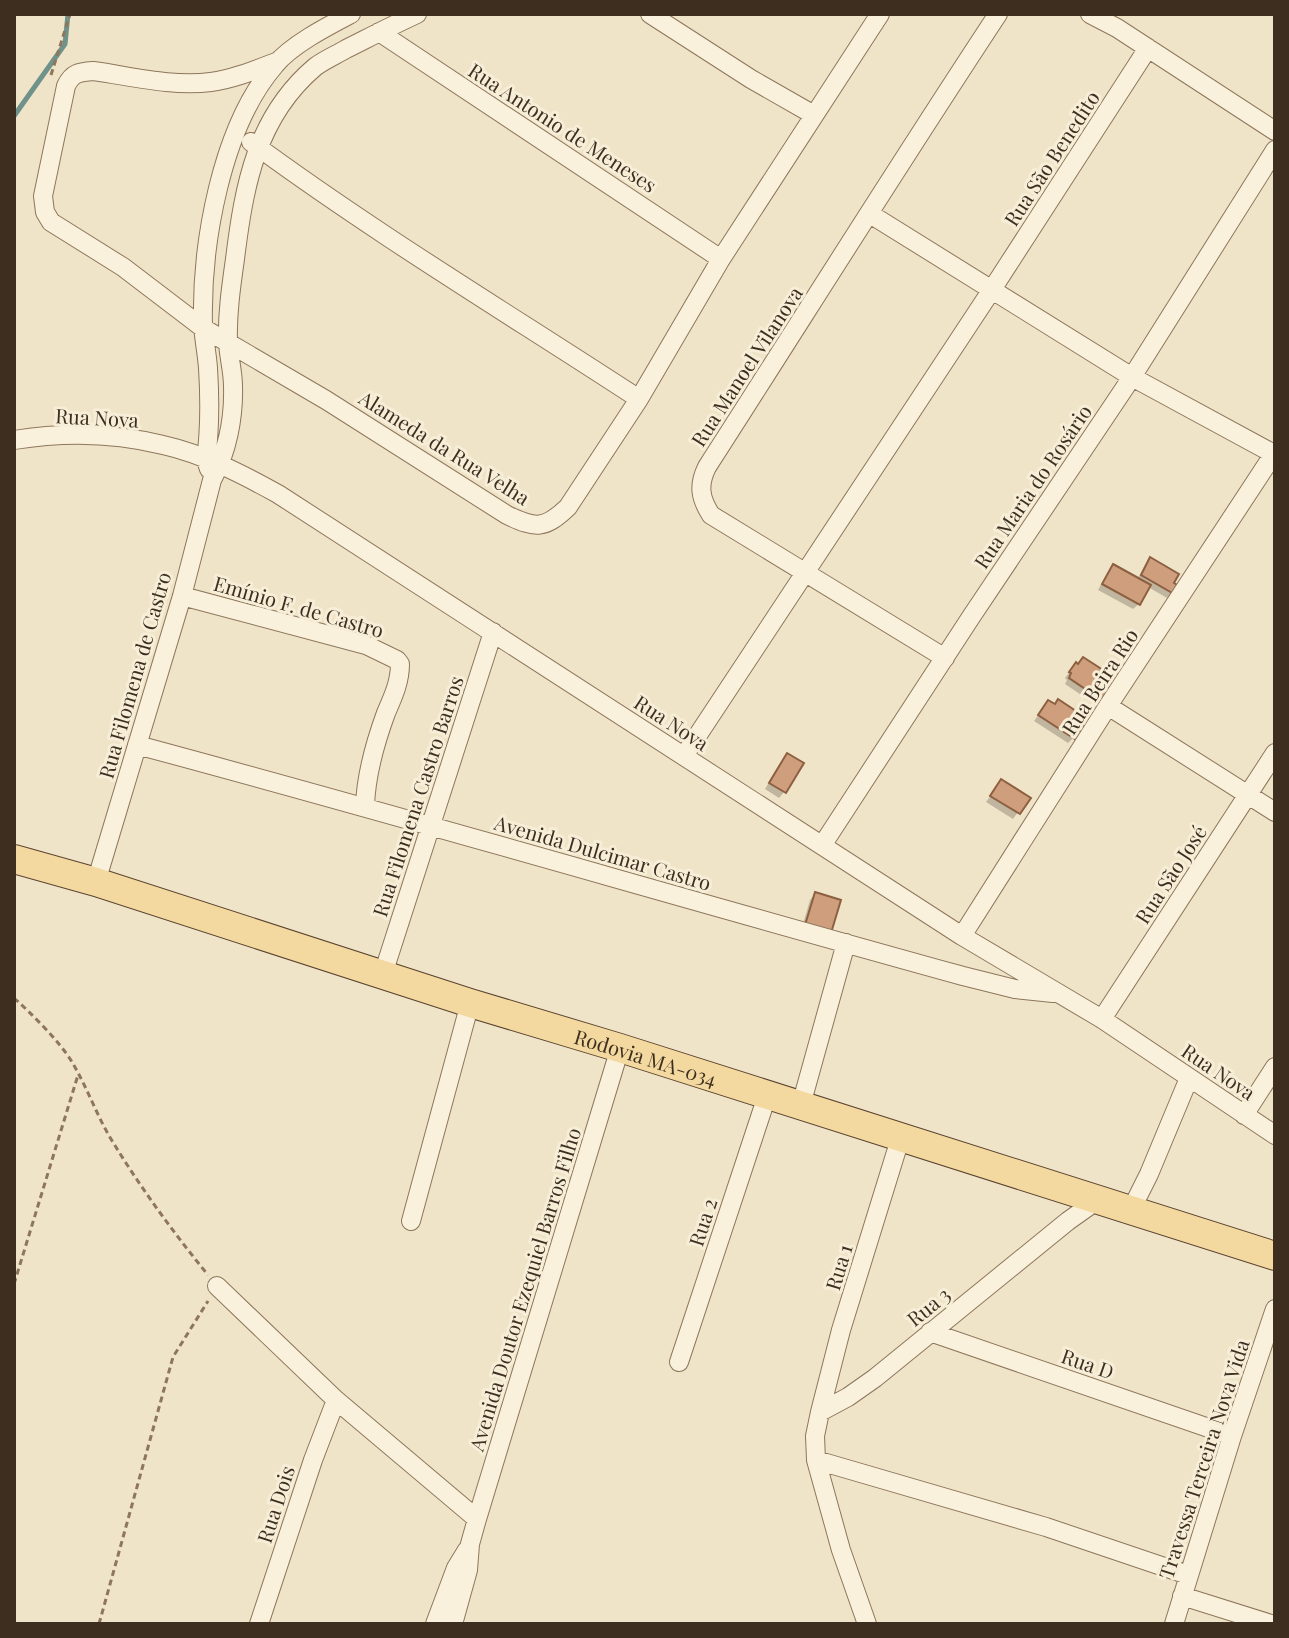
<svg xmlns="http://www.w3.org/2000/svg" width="1289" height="1638" font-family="'Playfair Display',serif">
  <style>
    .shadow { fill: #0003 }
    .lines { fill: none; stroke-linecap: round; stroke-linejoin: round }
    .stream { stroke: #6f938a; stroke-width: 5 }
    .building { fill: #cf9f7d; stroke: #8d5f41; stroke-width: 2 }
    .street-casing { stroke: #8d765c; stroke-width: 20 }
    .primary-casing { stroke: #5b4430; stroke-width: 30 }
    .path { stroke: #8d765c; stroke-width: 3; stroke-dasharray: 6 4; stroke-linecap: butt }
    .street { stroke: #faf1dc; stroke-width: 18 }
    .primary { stroke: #f3d9a0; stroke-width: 28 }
    .labels { text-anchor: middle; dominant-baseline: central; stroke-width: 6; stroke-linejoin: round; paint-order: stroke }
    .street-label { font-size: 20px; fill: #3d2e20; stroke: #f7eed8 }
  </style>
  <rect width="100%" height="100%" fill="#f0e4c8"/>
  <path class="shadow" d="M1151,560L1172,584V593L1167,598L1148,587L1139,604L1133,609L1098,590L1108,572L1114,567L1137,580L1145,565Z
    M1077,666L1101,699L1096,705L1065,684L1067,680L1065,678L1071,670Z
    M1048,702L1073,738L1068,743L1034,721Z
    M788,755L801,764L784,792L779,798L765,789L782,761Z
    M1001,782L1028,798L1013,819L986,802Z
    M815,894L839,901L801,931L810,900Z"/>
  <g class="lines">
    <path class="stream" d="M14,116L65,44L68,14"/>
  </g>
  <path class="building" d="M1150,557L1179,574L1174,583L1179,586L1174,594L1141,575Z
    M1113,564L1151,585L1140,605L1102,584Z
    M1083,657L1117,679L1103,701L1069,678L1071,673L1069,672L1076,662L1078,664Z
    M1058,699L1088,719L1075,739L1038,715L1048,700L1055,704Z
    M787,753L804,763L786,793L769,783Z
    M1001,779L1031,798L1020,814L990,796Z
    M815,892L841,900L831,933L805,925Z"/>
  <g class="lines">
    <defs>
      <path id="street" d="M650,14L751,79L814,115
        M1090,14L1117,28L1275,131
        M379,32L721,259
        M276,62C255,70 233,79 211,82C171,87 131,76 93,71C79,72 72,73 66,86L43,196L45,212L51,222L123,267L203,328L326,400L507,515C536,529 545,529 568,507L639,399L721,259L880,14
        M251,142C376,234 509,314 639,399
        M870,214L1132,377L1274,454
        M14,440C63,432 115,433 163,445C203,454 242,474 278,494L962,936L1102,1019L1275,1135
        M209,469L206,460C210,429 210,399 208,368C207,354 204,340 203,325C201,245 221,127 275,65C291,45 328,26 351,14
        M182,596L366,645L397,660L400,664C400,682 393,697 386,713C375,743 366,775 365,806
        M945,658L711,515C700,498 698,485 707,467C804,316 899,164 998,14
        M1108,706L1275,812
        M137,745C413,819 687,900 963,976L1015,989L1053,993
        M684,756L991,291L1148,48
        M823,844L971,617L1132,377L1275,150
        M96,882L182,596L212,480C227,452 234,418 233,386C233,372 229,358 228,343C227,315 231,287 235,259C244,186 256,117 315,67C324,60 336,55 346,49C370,37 393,25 417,14
        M962,936L1108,706L1275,452
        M383,974L493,632
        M1102,1019L1275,753
        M801,1105L846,943
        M1244,1115L1275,1067
        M1131,1210L1149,1174L1189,1078
        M411,1221L470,1003
        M217,1286L336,1400L477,1519
        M930,1332L1232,1436
        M679,1362L767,1096
        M820,1412L841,1330L901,1136
        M816,1460L1046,1527L1188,1575
        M1182,1596L1271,1624
        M259,1624L313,1460L336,1400
        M435,1624L456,1568L467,1550
        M453,1624L468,1570L470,1544L477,1519L620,1048
        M867,1624L841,1550L816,1460L815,1436L820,1412L848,1397L875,1378L1068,1221L1099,1199
        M1174,1624L1232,1436L1275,1309"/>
      <g id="primary">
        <path id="s1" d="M14,859L96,882L470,1003L620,1048L1275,1256"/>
      </g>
    </defs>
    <use href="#street" class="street-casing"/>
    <use href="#primary" class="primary-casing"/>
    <path class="path" d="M51,75L70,14
      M14,998C31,1013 60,1042 72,1062C87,1087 96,1114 111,1139C140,1187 173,1232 208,1275
      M14,1284L78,1075
      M99,1624L173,1357L208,1301"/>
    <use href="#street" class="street"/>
    <use href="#primary" class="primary"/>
  </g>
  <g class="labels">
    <g class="street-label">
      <text transform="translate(563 127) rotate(33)">Rua Antonio de Meneses</text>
      <text transform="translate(1051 158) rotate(-57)">Rua São Benedito</text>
      <text transform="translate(746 366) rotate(-57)">Rua Manoel Vilanova</text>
      <text transform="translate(97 417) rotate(3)">Rua Nova</text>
      <text transform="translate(445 447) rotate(32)">Alameda da Rua Velha</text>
      <text transform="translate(1032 486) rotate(-56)">Rua Maria do Rosário</text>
      <text transform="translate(299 606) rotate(16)">Emínio F. de Castro</text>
      <text transform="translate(134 675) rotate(-74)">Rua Filomena de Castro</text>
      <text transform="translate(1099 681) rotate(-57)">Rua Beira Rio</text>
      <text transform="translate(672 722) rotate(33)">Rua Nova</text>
      <text transform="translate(417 796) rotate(-72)">Rua Filomena Castro Barros</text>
      <text transform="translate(603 852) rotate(16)">Avenida Dulcimar Castro</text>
      <text transform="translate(1170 874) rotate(-57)">Rua São José</text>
      <text stroke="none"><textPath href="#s1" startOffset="662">Rodovia MA-034</textPath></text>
      <text transform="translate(1219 1071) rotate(34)">Rua Nova</text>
      <text transform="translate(702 1222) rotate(-72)">Rua 2</text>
      <text transform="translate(838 1267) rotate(-73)">Rua 1</text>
      <text transform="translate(524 1289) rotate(-73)">Avenida Doutor Ezequiel Barros Filho</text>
      <text transform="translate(928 1306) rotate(-39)">Rua 3</text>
      <text transform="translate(1088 1363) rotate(19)">Rua D</text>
      <text transform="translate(1203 1459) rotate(-72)">Travessa Terceira Nova Vida</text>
      <text transform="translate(275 1504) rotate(-72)">Rua Dois</text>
    </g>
  </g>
  <rect width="1289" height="1638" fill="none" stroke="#3d2e20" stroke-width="32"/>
</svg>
